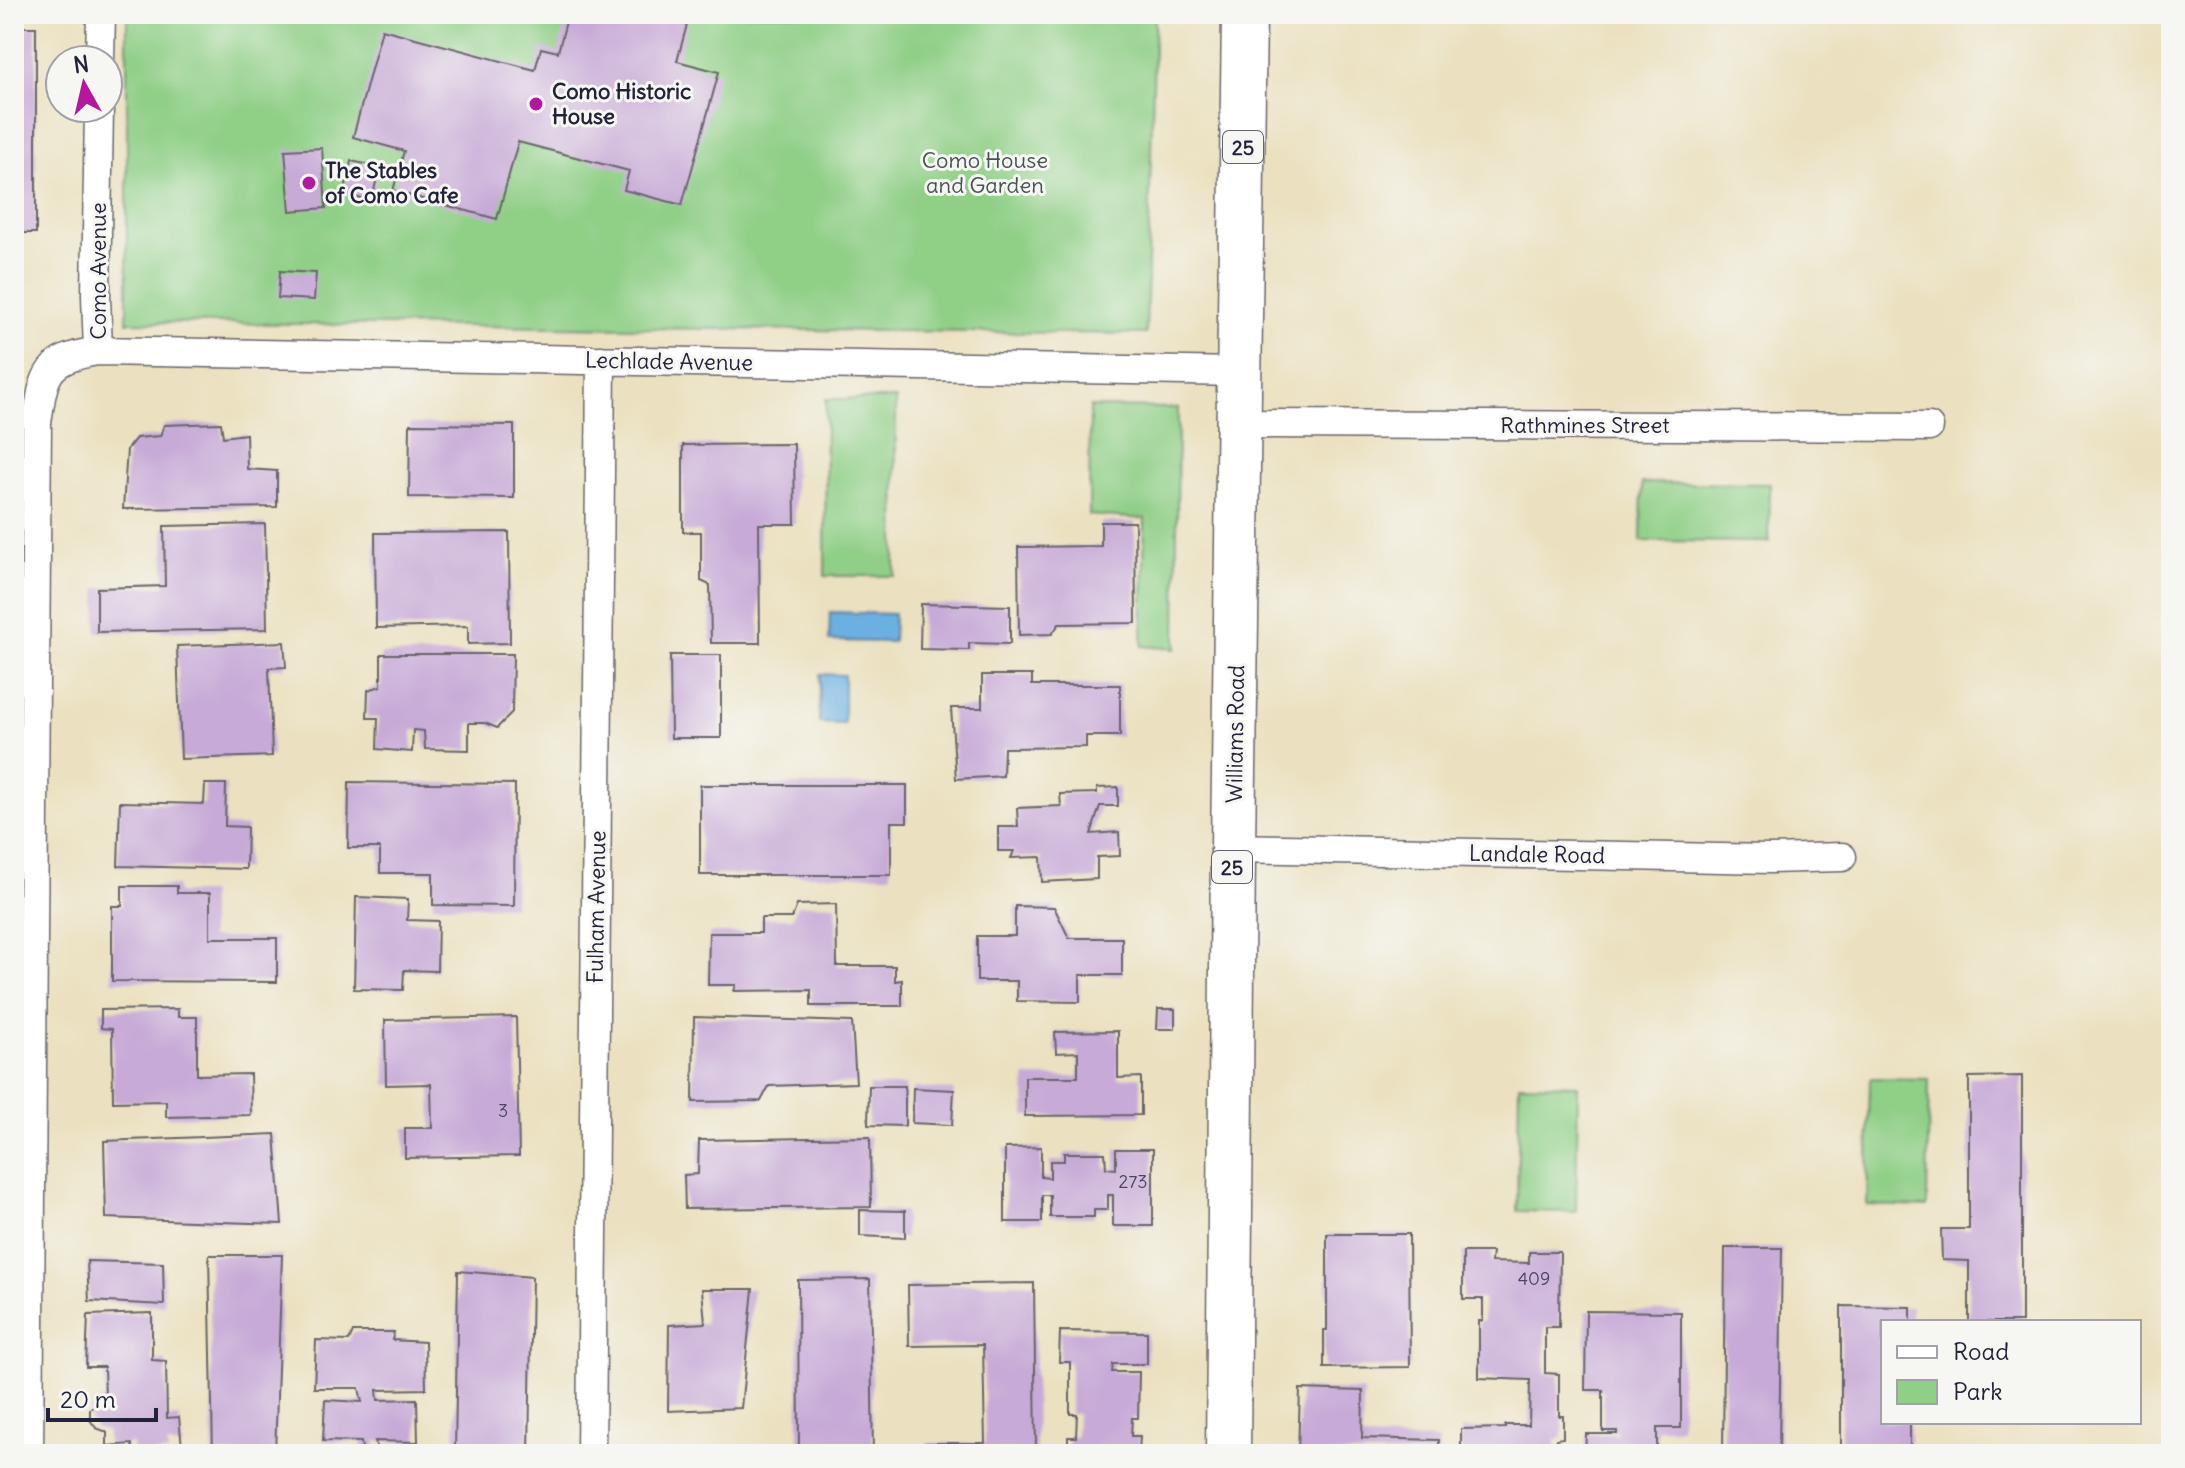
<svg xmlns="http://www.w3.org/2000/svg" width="2185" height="1468" font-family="Delius,sans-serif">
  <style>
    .green { fill: #8fcf86; stroke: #587860; stroke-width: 2 }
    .water { fill: #6bb1e2; stroke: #466a8e; stroke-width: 2 }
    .building { fill: #c7aad7 }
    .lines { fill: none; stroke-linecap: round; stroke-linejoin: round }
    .street-casing { stroke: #68656a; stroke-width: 31 }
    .primary-casing { stroke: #68656a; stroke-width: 47 }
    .street { stroke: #fff; stroke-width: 28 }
    .primary { stroke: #fff; stroke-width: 44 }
    .poi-dot { fill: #b5179e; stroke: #f6f6f2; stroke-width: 3 }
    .labels { text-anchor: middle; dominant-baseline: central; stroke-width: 6; stroke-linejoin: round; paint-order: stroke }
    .number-label { font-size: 18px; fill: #4b4462 }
    .shield { fill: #f6f6f2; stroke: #626272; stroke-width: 2 }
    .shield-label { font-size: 20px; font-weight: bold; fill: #22223b }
    .poi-label { font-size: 22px; font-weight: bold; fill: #22223b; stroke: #f6f6f2; text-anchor: start }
    .park-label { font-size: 22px; fill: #435652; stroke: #f6f6f2 }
    .street-label { font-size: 22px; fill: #22223b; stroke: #f6f6f2 }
  </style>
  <rect width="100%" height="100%" fill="#f6f6f2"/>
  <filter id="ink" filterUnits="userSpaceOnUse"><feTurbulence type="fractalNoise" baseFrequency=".0125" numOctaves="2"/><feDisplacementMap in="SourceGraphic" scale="16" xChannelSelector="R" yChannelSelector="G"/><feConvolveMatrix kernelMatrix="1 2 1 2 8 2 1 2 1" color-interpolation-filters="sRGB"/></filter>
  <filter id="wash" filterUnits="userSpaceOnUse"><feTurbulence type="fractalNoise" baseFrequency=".006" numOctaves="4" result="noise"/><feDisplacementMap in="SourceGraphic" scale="32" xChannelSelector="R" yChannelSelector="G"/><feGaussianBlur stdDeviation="1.8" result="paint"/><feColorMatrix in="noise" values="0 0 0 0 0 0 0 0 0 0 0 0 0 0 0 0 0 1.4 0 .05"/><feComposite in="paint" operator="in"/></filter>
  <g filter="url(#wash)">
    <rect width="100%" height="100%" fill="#ebe1c0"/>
    <path class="green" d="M127,14H1155L1146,334L127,322Z
      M826,399H896L895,576H825Z
      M1090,407L1178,408L1176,649L1142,646L1145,519L1089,515Z
      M1642,483L1770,484L1769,542L1641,541Z
      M1870,1078L1929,1079L1927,1207L1867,1205Z
      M1519,1084L1578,1085L1576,1212L1517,1211Z"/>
    <path class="water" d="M830,612L894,614L893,642L829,641Z
      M820,674L844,675V724L819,723Z"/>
    <g id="blocks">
      <path class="building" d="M568,14H690L677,61L719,72L682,205L624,190L629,171L518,142L497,219L393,191L404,151L353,137L382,29L535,70L541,48L558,52Z
        M14,27H36V233H14Z
        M322,148L326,208L290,211L285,150Z
        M351,161L379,167L372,201L344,195Z
        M280,271L316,273L314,300L278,298Z
        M221,423L223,437L246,434L247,469L277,471V507L123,509L127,449L136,438L160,436L164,425Z
        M410,424L514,425V498L409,497Z
        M794,444L795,524H759L760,643H711L710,585L701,581V532H683V445Z
        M1101,522H1135L1136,623L1059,624L1052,634L1019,635L1018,547L1101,546Z
        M265,524L267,629L97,632V588L165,586L164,526Z
        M509,532L510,643L468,644V626L376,628L375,533Z
        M921,604L1010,606V644L969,643V650L920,649Z
        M284,642L286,667L269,668L272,756L181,759L177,646Z
        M381,654H513L512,712L497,728L485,723H469V750L425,749L424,731L413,730L412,752L377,749L378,718H367L368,690L381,686Z
        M670,655H721V738H671Z
        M982,675H1032V685H1120V736H1086V747L1004,748L1003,776L956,779L951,708H982Z
        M349,782L515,784L514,906L433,905V873H380V848H348Z
        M205,784H226L225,826L247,827L246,869L118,866L120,802L204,804Z
        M700,785H907V822H891V875H700Z
        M1118,787V806H1100L1091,834L1119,832L1120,856L1097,857V879L1042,882L1041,857L1011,858L1014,851H998V827H1018L1017,808L1061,806L1060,794L1097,793V788Z
        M122,886H177V893H210V938H277V982L112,981V906H122Z
        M356,897L408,899L407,920L438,921L437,971L404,970L403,990L354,989Z
        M836,904L837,966H895V981L902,980V1006H811V990L734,991L736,985H708L709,933H761V918H792L797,905Z
        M1015,906L1054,907L1069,938H1122V975H1080V1002L1017,1001V981H977V936H1015Z
        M178,1009V1017H197V1075L250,1074L251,1115L166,1117V1101L113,1102L112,1029L101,1028V1010Z
        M1158,1009H1175V1029H1157Z
        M516,1017L519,1156L405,1158V1128H432L431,1084L386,1085L385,1020Z
        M694,1017L852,1022L856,1083L769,1086L761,1101L693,1102Z
        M1118,1031V1078L1141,1077V1115L1025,1116V1077H1078V1052L1056,1053L1055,1032Z
        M2022,1076V1322H1969V1261L1942,1260L1941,1229H1969V1077Z
        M869,1086H905V1126L868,1125Z
        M913,1088L954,1090L952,1125L912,1123Z
        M275,1134L282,1224L106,1218L104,1141Z
        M870,1137L871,1207L685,1209L684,1175L698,1174L699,1140Z
        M1041,1147V1177L1050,1178V1161H1064V1153H1105L1106,1168L1116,1169V1149H1153V1226H1113V1195H1108V1210H1094V1217H1050V1195H1042V1222H1005V1148Z
        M860,1210L905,1211V1238L860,1236Z
        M1327,1234H1409L1410,1367L1324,1368V1330H1327Z
        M1725,1248H1782L1779,1454H1723Z
        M1463,1252H1492L1491,1262L1529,1263V1252H1560L1559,1327H1545V1373L1559,1374V1416H1563V1438L1556,1439V1454H1461V1429L1505,1428V1425H1529L1530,1380L1479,1378V1321H1483V1299H1463Z
        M209,1255H282L275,1454H213Z
        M87,1261L163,1263L164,1305L89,1301Z
        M458,1271L532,1277L529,1454H455Z
        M870,1279L873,1454H799L798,1280Z
        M1034,1283L1036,1454H927V1443H985L983,1345L909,1346L908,1285Z
        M702,1289H753L741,1408L668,1411L669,1325L705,1323Z
        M1841,1306L1911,1307V1322H1883V1422H1910V1454H1841Z
        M1586,1311L1681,1312V1428H1657V1447H1679V1454H1585L1586,1434H1617V1431H1603V1390H1585Z
        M152,1313V1360L166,1361L167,1418L179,1417L182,1447L167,1445L168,1453L133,1454L132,1444L107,1446V1432L96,1428L90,1420V1409L105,1398L104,1367H86L88,1315Z
        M1060,1331L1147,1332V1364H1113L1112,1372H1139L1138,1418H1132L1131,1436H1140L1139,1454H1068V1437H1076L1077,1414H1070V1362H1059Z
        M353,1332H394L392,1340L425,1342L426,1389L377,1390L378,1400L417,1399L418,1442L375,1441L378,1454H363L361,1442L323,1441L325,1400L362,1402L359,1388H314L316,1340L349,1341Z
        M1300,1389L1363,1391L1362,1438L1439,1440V1454H1298Z"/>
    </g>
  </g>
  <g filter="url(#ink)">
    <use href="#blocks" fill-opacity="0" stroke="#68656a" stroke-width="2"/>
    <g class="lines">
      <defs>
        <path id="street" d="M100,60L101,14
          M98,351L1240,372
          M1240,424L1929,427
          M1233,848L1770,859L1842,857
          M29,1454L37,423C44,374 45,359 98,351L96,296L99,108
          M591,1454L601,360"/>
        <path id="primary" d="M1228,1454L1233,848L1244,14"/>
      </defs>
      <use href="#street" class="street-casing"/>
      <use href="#primary" class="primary-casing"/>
      <use href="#street" class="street"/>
      <use href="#primary" class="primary"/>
    </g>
  </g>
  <g class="poi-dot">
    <circle cx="536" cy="104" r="8"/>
    <circle cx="309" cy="183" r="8"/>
  </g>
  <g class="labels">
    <g class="number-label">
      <text x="503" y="1110">3</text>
      <text x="1133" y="1181">273</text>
      <text x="1534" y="1278">409</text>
    </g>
    <g class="shield">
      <rect x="1223" y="131" width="40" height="32" rx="6"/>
      <rect x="1212" y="851" width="40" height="32" rx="6"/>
    </g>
    <g class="shield-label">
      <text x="1243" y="147">25</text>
      <text x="1232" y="867">25</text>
    </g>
    <g class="poi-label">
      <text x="552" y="91">Como Historic<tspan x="552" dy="25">House</tspan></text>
      <text x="325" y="170">The Stables<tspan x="325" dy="25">of Como Cafe</tspan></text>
    </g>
    <g class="park-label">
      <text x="985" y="160">Como House<tspan x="985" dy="25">and Garden</tspan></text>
    </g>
    <g class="street-label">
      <text transform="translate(98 271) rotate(-90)">Como Avenue</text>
      <text transform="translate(669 361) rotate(1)">Lechlade Avenue</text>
      <text x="1585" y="425">Rathmines Street</text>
      <text transform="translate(1235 734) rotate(-89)">Williams Road</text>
      <text transform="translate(1537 854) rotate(1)">Landale Road</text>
      <text transform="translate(596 907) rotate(-89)">Fulham Avenue</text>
    </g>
  </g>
  <rect width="2185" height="1468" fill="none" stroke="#f6f6f2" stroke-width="48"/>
  <rect x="1881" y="1320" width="260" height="104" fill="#f6f6f2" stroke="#a1a1a9" stroke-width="2"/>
  <rect x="1897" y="1346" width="40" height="12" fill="#ffffff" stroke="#a1a1a9" stroke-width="2"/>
  <text x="1953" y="1360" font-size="24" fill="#22223b">Road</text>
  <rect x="1897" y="1380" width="40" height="24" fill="#8fcf86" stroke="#a1a1a9" stroke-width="2"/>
  <text x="1953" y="1400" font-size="24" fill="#22223b">Park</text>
  <g transform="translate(84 84) rotate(352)"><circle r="38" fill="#f6f6f2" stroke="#a1a1a9" stroke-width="2"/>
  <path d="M0-6L14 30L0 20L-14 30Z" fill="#b5179e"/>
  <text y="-12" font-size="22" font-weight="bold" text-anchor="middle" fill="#22223b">N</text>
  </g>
  <path d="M48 1408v12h108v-12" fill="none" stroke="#22223b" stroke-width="4"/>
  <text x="60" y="1408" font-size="24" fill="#22223b" stroke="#f6f6f2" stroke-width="6" paint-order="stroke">20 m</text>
</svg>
